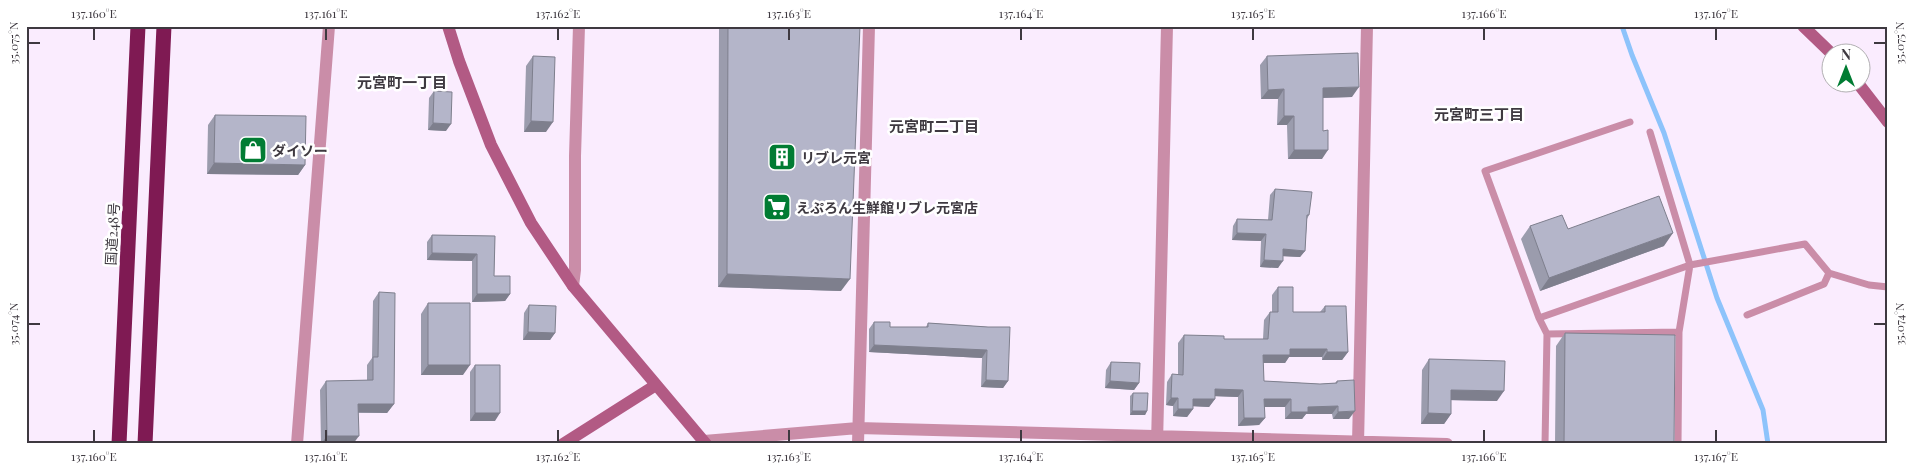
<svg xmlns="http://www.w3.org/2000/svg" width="1914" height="470" font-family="'Playfair Display','Noto Sans JP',serif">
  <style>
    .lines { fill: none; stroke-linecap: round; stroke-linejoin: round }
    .stream { stroke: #8dc3fb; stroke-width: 5 }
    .lane { stroke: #ca8da8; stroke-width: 7 }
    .street { stroke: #ca8da8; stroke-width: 12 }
    .secondary { stroke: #b25a84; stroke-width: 12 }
    .highway { stroke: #7f1a53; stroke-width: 15 }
    .wall { fill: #9b9cad }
    .shaded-wall { fill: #7e7f8d }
    .building { fill: #b4b5c9; stroke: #7e7f8d }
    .ticks { fill: none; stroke: #3e3940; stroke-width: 2 }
    .labels { text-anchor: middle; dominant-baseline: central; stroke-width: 5; stroke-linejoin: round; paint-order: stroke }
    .poi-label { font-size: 14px; font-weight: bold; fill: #3e3940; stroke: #fff; text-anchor: start }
    .street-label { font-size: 14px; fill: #3e3940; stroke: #fff }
    .neighbourhood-label { font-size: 15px; font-weight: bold; fill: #3e3940; stroke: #fff }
    .neatline { fill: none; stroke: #3e3940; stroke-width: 2 }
    .ticks-label { font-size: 12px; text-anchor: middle; fill: #3e3940 }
  </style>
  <rect width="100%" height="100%" fill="#faecfe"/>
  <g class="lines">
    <path class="stream" d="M1622,26L1632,55L1664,133L1717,298L1763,410L1768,444"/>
    <path class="lane" d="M1650,132L1690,265L1805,244L1829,273L1869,285L1888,287
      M1747,315L1824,284L1829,273
      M1539,318L1690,265L1679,332
      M1547,334L1679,332L1678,444
      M1545,444L1547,334L1539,318L1485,171L1630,122"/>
    <path class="street" d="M573,286L575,270V156L579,26
      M704,441L858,428L1447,444
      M297,444L329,26
      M858,444L869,26
      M1157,444L1167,26
      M1358,444L1367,26"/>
    <path class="secondary" d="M448,26L459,61L491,145L531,223L573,286L706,444
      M1803,26L1832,54
      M1857,82L1888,122
      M563,444L656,385"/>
    <path class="highway" d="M119,444L138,26
      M145,444L164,26"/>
  </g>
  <path class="wall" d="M719,26H860L841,291L718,287Z
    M533,56L546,132H524L526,66Z
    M1267,56L1352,97L1323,98L1322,159H1288L1287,125H1277L1278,99H1261L1260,65Z
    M434,91L446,131L428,130L429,98Z
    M215,115L305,165L298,175L207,174L208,125Z
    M1275,189L1309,215L1307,219L1305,251L1300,257L1283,256L1278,268L1260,267L1261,241L1232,240L1233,226L1237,219L1268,220L1270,195Z
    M1530,226L1568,229L1664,246L1540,291L1521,239Z
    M432,235L495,236L494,276L510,294L505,301L472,302V261L427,260V242Z
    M1278,287L1293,312H1320L1325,306L1348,352L1342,360H1322V357H1289L1285,363H1263L1264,381L1320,384L1335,383L1337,381L1349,419H1333L1332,414H1306L1302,419H1285V407H1264L1265,418L1259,425L1238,426V397L1215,396V399L1209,407L1193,406V409L1187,417L1173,416V406L1166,405L1167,382L1172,374L1178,375V343L1184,335L1224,339H1263L1264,320L1270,312H1272V295Z
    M379,292L394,404L387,413H358L353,444H321L320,390L326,381L367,380V365L372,358L373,301Z
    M428,303L463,375H421V314Z
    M529,305L555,333L550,340H523L524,313Z
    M874,322L890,327H926L928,323L988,327L1008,381L1003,388L981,387L982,358L869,352V329Z
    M1565,333L1674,444H1555L1556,346Z
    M1429,359L1497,401L1451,400V414L1444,424H1421L1422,370Z
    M1111,362L1139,383L1134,390L1105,388L1106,370Z
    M475,365L495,421H470V372Z
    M1133,393L1147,411L1145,415H1130V396Z"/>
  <path class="shaded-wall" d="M1359,87L1352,97L1317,98L1323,88Z
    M1284,89L1278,99H1261L1268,90Z
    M1284,116H1294L1287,125H1277Z
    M531,121L553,122L546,132H524Z
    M433,123L451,124L446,131L428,130Z
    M1294,150H1328L1322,159H1288Z
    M214,163L305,165L298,175L207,174Z
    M1237,233L1266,234L1261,241L1232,240Z
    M1673,233L1664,246L1540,291L1549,278Z
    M1283,249L1305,251L1300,257L1279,256Z
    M432,253L477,254L472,261L427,260Z
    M1264,260L1283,261L1278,268L1260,267Z
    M727,274L850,279L841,291L718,287Z
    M477,294H510L505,301L472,302Z
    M528,332L555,333L550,340H523Z
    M874,345L987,350L982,358L869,352Z
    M1290,349H1327L1322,357H1289L1285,363H1258L1263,355Z
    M1327,352H1348L1342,360H1322Z
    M428,365H470L463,375H421Z
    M986,380L1008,381L1003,388L981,387Z
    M1110,381L1139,383L1134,390L1105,388Z
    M1215,389L1243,390L1238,397L1210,396Z
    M1451,390L1504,391L1497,401L1444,400Z
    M1171,398H1178L1173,406L1166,405Z
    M1193,399H1215L1209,407L1188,406Z
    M1264,399H1291L1285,407H1259Z
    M358,404H394L387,413L352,412Z
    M1338,406L1332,414H1306L1302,419H1285L1291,412L1308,407Z
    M1178,409H1193L1187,417L1173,416Z
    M1132,411H1147L1145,415H1130Z
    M1355,411L1349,419H1333L1338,412Z
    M475,413H500L495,421H470Z
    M1428,413L1451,414L1444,424H1421Z
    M1244,418H1265L1259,425L1238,426Z
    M327,436H359L353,444H321Z"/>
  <path class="building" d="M728,26H860L850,279L727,274Z
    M1358,53L1359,87L1323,88V131L1328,130V150H1294V116H1284V89L1268,90L1267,56Z
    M533,56L555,57L553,122L531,121Z
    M434,91L452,92L451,124L433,123Z
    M215,115L306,116L305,165L214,163Z
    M1275,189L1312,192L1309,215H1307L1305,251L1283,249V261L1264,260L1266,234L1237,233V219L1272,220Z
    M1659,196L1673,233L1549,278L1530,226L1562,215L1568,229Z
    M432,235L495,236L494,276H510V294H477V254L432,253Z
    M1278,287H1293V312H1325V306H1346L1348,352H1327V349H1290V355H1263L1264,381L1320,384L1337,383V381L1354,380L1355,411L1338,412V406L1308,407V412H1291V399H1264L1265,418H1244L1243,390L1215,389V399H1193V409H1178V398H1171L1172,374L1183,375L1184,335L1224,336V339H1268L1270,312H1278Z
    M379,292L395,293L394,404H358L359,436H327L326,381L373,380V357H378Z
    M428,303H470V365H428Z
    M529,305L556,306L555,333L528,332Z
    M874,322H890V327H928V323L988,327H1010L1008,381L986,380L987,350L874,345Z
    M1565,333L1675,335L1674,444H1564Z
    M1429,359L1505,361L1504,391L1451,390V414L1428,413Z
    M1111,362L1140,363L1139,383L1110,381Z
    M475,365H500V413H475Z
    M1133,393H1148L1147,411H1132Z"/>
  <path class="ticks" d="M94,28V40M326,28V40M558,28V40M789,28V40M1021,28V40M1253,28V40M1484,28V40M1716,28V40M28,43H40M1874,43H1886M28,324H40M1874,324H1886M94,430V442M326,430V442M558,430V442M789,430V442M1021,430V442M1253,430V442M1484,430V442M1716,430V442"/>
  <defs>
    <symbol id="shop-square" viewBox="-11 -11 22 22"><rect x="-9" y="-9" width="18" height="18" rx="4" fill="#017c33" stroke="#fff"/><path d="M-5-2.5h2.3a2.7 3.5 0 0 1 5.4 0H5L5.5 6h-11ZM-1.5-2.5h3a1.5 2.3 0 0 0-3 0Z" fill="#fff"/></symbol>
    <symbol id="building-square" viewBox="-11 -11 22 22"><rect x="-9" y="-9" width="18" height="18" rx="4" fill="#017c33" stroke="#fff"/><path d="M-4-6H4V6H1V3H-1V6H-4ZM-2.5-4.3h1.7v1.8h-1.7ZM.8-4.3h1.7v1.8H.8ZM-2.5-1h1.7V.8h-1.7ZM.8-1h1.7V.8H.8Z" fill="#fff"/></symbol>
    <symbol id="supermarket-square" viewBox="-11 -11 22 22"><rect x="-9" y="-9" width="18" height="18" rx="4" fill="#017c33" stroke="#fff"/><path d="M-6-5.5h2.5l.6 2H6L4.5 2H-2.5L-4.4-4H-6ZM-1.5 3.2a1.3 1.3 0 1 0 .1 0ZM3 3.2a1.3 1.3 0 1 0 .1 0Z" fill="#fff"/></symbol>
  </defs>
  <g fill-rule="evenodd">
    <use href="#shop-square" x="237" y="134" width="32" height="32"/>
    <use href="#building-square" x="766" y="141" width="32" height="32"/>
    <use href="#supermarket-square" x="761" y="191" width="32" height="32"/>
  </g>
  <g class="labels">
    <g class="poi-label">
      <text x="272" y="150">ダイソー</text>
      <text x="801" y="157">リブレ元宮</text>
      <text x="796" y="207">えぷろん生鮮館リブレ元宮店</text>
    </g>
    <g class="street-label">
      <text transform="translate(112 234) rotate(-87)">国道248号</text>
    </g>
    <g class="neighbourhood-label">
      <text x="402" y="82">元宮町一丁目</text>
      <text x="1479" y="114">元宮町三丁目</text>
      <text x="934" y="126">元宮町二丁目</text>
    </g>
  </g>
  <rect width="1914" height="470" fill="none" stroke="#ffffff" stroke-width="55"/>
  <g transform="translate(1846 68)"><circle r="24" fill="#ffffff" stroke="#b2b0b3"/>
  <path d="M0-4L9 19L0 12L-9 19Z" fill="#017c33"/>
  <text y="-8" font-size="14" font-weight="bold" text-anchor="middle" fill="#3e3940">N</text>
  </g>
  <rect x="28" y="28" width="1858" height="414" class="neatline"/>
  <g class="ticks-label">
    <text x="94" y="18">137.160°E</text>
    <text x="326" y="18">137.161°E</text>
    <text x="558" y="18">137.162°E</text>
    <text x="789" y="18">137.163°E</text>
    <text x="1021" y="18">137.164°E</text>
    <text x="1253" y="18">137.165°E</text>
    <text x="1484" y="18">137.166°E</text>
    <text x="1716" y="18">137.167°E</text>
    <text transform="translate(14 43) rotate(-90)" y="4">35.075°N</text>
    <text transform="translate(1900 43) rotate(-90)" y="4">35.075°N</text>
    <text transform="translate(14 324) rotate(-90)" y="4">35.074°N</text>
    <text transform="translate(1900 324) rotate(-90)" y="4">35.074°N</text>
    <text x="94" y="461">137.160°E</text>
    <text x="326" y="461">137.161°E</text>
    <text x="558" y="461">137.162°E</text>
    <text x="789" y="461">137.163°E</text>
    <text x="1021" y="461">137.164°E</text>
    <text x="1253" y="461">137.165°E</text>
    <text x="1484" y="461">137.166°E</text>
    <text x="1716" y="461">137.167°E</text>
  </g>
</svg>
